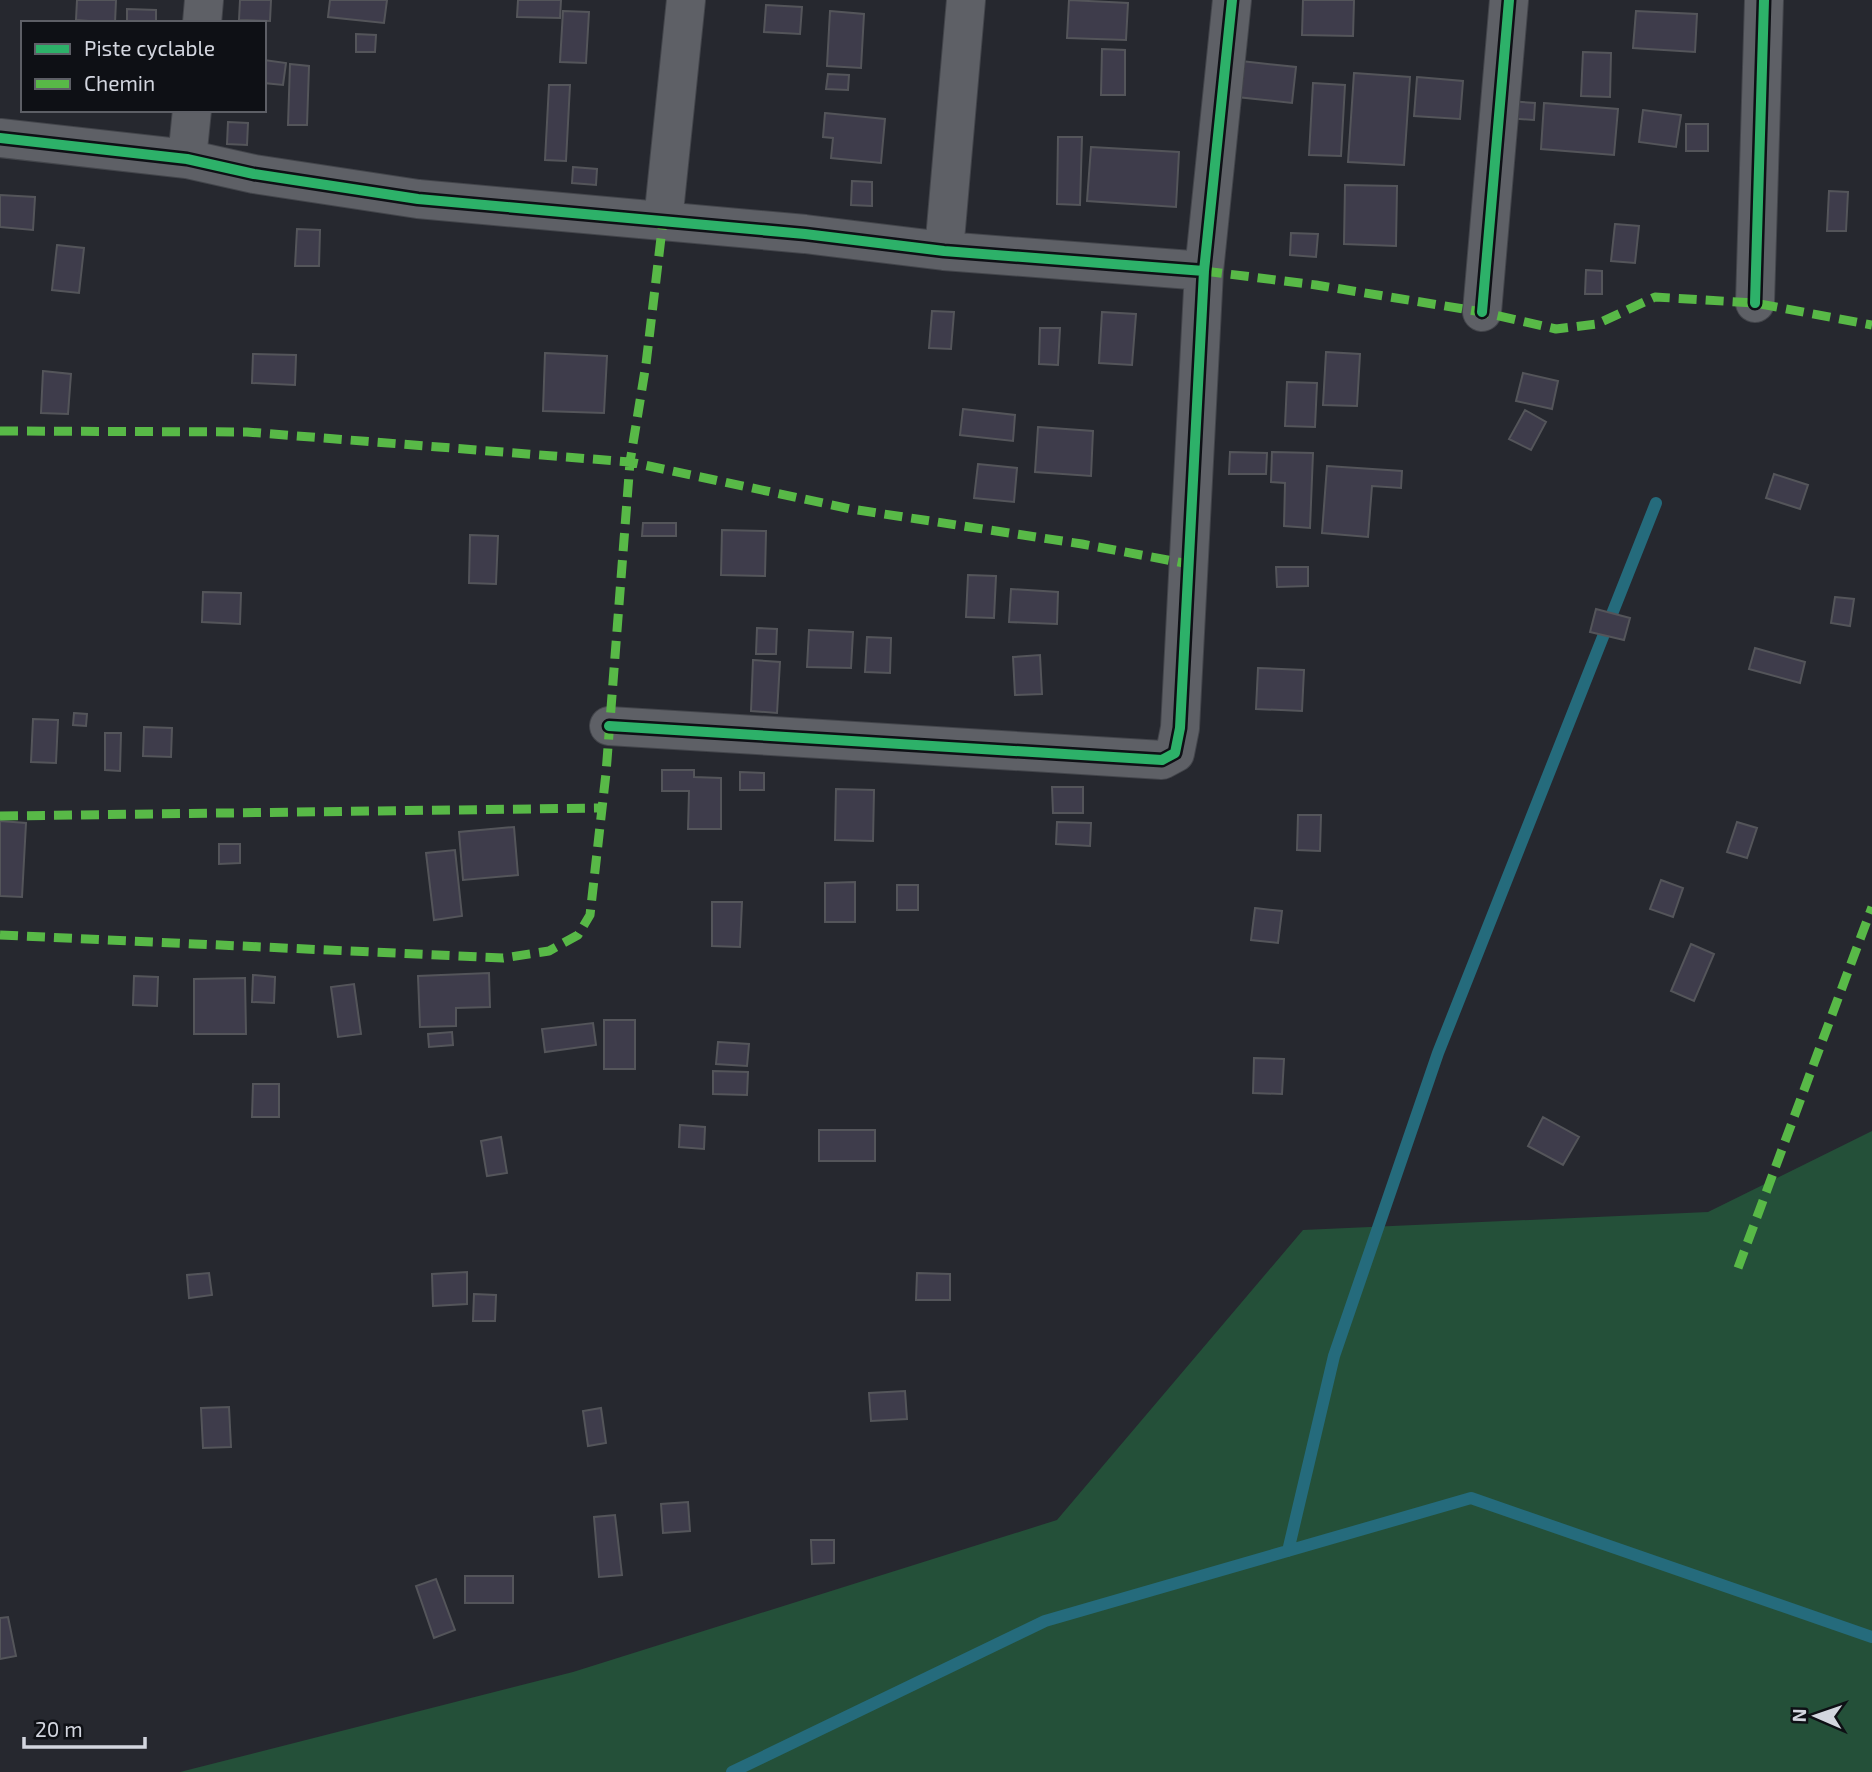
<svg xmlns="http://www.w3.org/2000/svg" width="1872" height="1772" font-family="'Exo 2',sans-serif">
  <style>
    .green { fill: #245039 }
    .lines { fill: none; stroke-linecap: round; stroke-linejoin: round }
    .stream { stroke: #256b7c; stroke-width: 12 }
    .building { fill: #3e3c4b; stroke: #54555a; stroke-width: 2 }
    .minor-casing { stroke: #43454b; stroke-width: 40 }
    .minor { stroke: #5e6066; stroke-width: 38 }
    .quiet { stroke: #58b947; stroke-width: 9; stroke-dasharray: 18 9; stroke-linecap: butt }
    .cycleway-casing { stroke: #0e1015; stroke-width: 15 }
    .cycleway { stroke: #2db169; stroke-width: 10 }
  </style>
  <rect width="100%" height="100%" fill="#26282f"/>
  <path class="green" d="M1872,1131V1772H180L573,1672L1057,1520L1303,1230L1708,1212Z"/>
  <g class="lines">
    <path class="stream" d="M1288,1551L1334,1356L1438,1053L1656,503
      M732,1772L1045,1621L1471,1498L1872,1637"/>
  </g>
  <path class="building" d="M77,0H116L115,23L76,20Z
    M240,0H271L270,21L239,20Z
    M330,0H387L384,23L328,17Z
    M518,0H561L560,18L517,17Z
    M1069,0L1128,3L1126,40L1067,38Z
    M1303,0H1354L1353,36L1302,35Z
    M766,5L802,7L800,34L764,32Z
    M127,9L156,10V23H127Z
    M563,11L589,12L586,63L560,62Z
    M830,11L864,14L861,68L827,66Z
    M1636,11L1697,14L1695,52L1633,48Z
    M356,34L376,35L375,52H356Z
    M1102,49L1125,50V95H1101Z
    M1583,52L1611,53L1610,97L1581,96Z
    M264,60L286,63L283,85L264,83Z
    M1241,61L1296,67L1292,103L1237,97Z
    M290,64L309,66L307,125H288Z
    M1354,73L1410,77L1404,165L1348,162Z
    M828,74L849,75L848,90L826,89Z
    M1417,77L1463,81L1460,119L1414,116Z
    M1313,83L1345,85L1341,156L1309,155Z
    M549,85H570L566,161L545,160Z
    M1508,101L1535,103L1534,120L1507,118Z
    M1544,103L1618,109L1614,155L1541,149Z
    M1643,110L1681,115L1676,147L1639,142Z
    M825,113L885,119L881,163L831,158L833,138L823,137Z
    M228,122L248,123L247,145L227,144Z
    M1686,124H1708V151H1686Z
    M1058,137H1082L1080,205L1057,204Z
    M1091,147L1179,152L1176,207L1087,201Z
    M573,167L597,169L596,185L572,183Z
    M852,181L872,182V206L851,205Z
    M1345,185L1397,186L1396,246L1344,244Z
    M1829,191L1848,192L1846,231H1827Z
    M0,195L35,197L33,230L0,227Z
    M1615,224L1639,226L1635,263L1611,261Z
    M297,229L320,230L319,266H295Z
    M1291,233L1318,234L1316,257L1290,255Z
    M57,245L84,248L79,293L52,290Z
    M1586,270L1602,271V294H1585Z
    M932,311L954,312L951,349L929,348Z
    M1102,312L1136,314L1132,365L1099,363Z
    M1040,328H1060L1058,365L1039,364Z
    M1326,352L1360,354L1357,406L1323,405Z
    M545,353L607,356L604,413L543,411Z
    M253,354L296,355L295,385L252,383Z
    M43,371L71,374L68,414L41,413Z
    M1523,373L1558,381L1552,409L1516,401Z
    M1287,382L1317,383L1315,427L1285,426Z
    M963,409L1015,415L1013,441L960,435Z
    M1525,410L1546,422L1531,450L1509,439Z
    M1038,427L1093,431L1091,476L1035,472Z
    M1230,452L1267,453L1266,474H1229Z
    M1272,452L1313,453L1310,528L1284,526L1285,483L1271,482Z
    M978,464L1017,468L1014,502L974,498Z
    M1327,466L1402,471L1401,488L1372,486L1368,537L1322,533Z
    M1774,474L1808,485L1800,509L1766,498Z
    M643,523H676V536H642Z
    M722,530L766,531L765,576L721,575Z
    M470,535L498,536L496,584L469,583Z
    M1276,567H1308V586L1277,587Z
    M968,575L996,576L994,618L966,617Z
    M1011,589L1058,592L1057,624L1009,622Z
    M203,592L241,593L240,624L202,622Z
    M1835,597L1854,599L1850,626L1831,623Z
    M1596,609L1630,618L1624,640L1590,632Z
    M757,628L777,629L776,654H756Z
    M809,630L853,632L851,668L807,667Z
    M867,637L891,638L890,673L865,672Z
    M1755,648L1805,662L1800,683L1749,669Z
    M1040,655L1042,694L1015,695L1013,657Z
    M753,660L780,662L777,713L751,711Z
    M1258,668L1304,670L1302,711L1256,709Z
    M74,713L87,714L86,726L73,725Z
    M33,719L58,720L56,763L31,762Z
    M144,727L172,728L171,757L143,756Z
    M105,733H121L120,771L105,770Z
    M662,770H694V777L721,778V829H688L689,791H662Z
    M740,772L764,773V790H740Z
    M1052,787H1083V813H1053Z
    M836,789L874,790L873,841L835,840Z
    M1298,815H1321L1320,851L1297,850Z
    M0,821L26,823L22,897L0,896Z
    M1057,822L1091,823L1090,846L1056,844Z
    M1737,822L1757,828L1747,858L1727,852Z
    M514,827L518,875L463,880L459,832Z
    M219,844H240V863L219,864Z
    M455,850L462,916L434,920L426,853Z
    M1661,880L1683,888L1673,917L1650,909Z
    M855,882V922H825V883Z
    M897,885H918V910H897Z
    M712,902H742L740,947L712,946Z
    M1255,908L1282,911L1278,943L1251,940Z
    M1691,944L1714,954L1694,1001L1671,991Z
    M489,973L490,1007L456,1008V1026L420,1027L418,976Z
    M253,975L275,977L274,1003L252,1002Z
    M134,976L158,977L157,1006L133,1005Z
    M245,978L246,1034H194V979Z
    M354,984L361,1034L338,1037L331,987Z
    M604,1020H635V1069H604Z
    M593,1023L596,1045L545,1052L542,1029Z
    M452,1032L453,1045L429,1047L428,1034Z
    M718,1042L749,1044L747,1066L716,1064Z
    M1254,1058L1284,1059L1282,1094L1253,1093Z
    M713,1071L748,1072L747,1095L713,1094Z
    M253,1084H279V1117H252Z
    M1543,1117L1579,1137L1563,1165L1528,1146Z
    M680,1125L705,1127L704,1149L679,1147Z
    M819,1130H875V1161H819Z
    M501,1137L507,1173L487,1176L481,1141Z
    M467,1272V1304L433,1306L432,1274Z
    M209,1273L212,1295L189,1298L187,1275Z
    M917,1273L950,1274V1300H916Z
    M474,1294L496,1295L495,1321H473Z
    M905,1391L907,1419L871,1421L869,1393Z
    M229,1407L231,1447L203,1448L201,1408Z
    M601,1408L606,1443L588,1446L583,1411Z
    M688,1502L690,1531L663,1533L661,1504Z
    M615,1515L622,1575L599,1577L594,1517Z
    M811,1540H834V1563L812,1564Z
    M465,1576H513V1603H465Z
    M436,1579L455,1630L434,1638L416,1586Z
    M8,1617L16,1656L0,1659V1618Z"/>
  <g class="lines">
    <defs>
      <path id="minor" d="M202,23L204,0
        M0,138L187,159L254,174L418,199L805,234L944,251L1204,271
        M187,159L192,110
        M663,221L686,0
        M944,251L966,0
        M1755,303L1764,0
        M1482,312L1509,0
        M609,726L1162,760L1175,753L1180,728L1204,271L1232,0"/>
    </defs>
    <use href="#minor" class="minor-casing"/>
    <use href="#minor" class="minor"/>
    <path class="quiet" d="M1204,271L1316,285L1482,312L1556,329L1597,324L1655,297L1755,303L1872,325
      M0,431L247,432L630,462L851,509L1082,544L1189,564
      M0,816L600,808
      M0,935L503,958L549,951L578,935L590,915L606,773L630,462L646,364L663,221
      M1738,1268L1872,907"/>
    <defs>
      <path id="cycleway" d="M0,138L187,159L254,174L418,199L805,234L944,251L1204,271
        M1755,303L1764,0
        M1482,312L1509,0
        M609,726L1162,760L1175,753L1180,728L1204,271L1232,0"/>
    </defs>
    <use href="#cycleway" class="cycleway-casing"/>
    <use href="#cycleway" class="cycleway"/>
  </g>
  <rect x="21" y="21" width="245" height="91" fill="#0e1015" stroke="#5d5f66" stroke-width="2"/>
  <rect x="35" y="44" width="35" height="10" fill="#2db169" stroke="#5d5f66" stroke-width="2"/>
  <text x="84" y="56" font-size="21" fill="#d3d6df">Piste cyclable</text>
  <rect x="35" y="79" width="35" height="10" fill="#58b947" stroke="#5d5f66" stroke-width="2"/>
  <text x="84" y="91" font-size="21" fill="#d3d6df">Chemin</text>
  <g transform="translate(1816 1716) rotate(272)" stroke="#0e1015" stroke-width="5" paint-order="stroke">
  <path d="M0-5L12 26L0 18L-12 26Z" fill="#d3d6df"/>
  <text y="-10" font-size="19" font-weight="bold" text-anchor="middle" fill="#d3d6df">N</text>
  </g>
  <path d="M24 1737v10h121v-10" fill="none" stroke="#d3d6df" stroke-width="3.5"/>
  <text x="35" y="1737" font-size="21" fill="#d3d6df" stroke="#0e1015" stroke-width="5" paint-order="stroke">20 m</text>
</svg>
